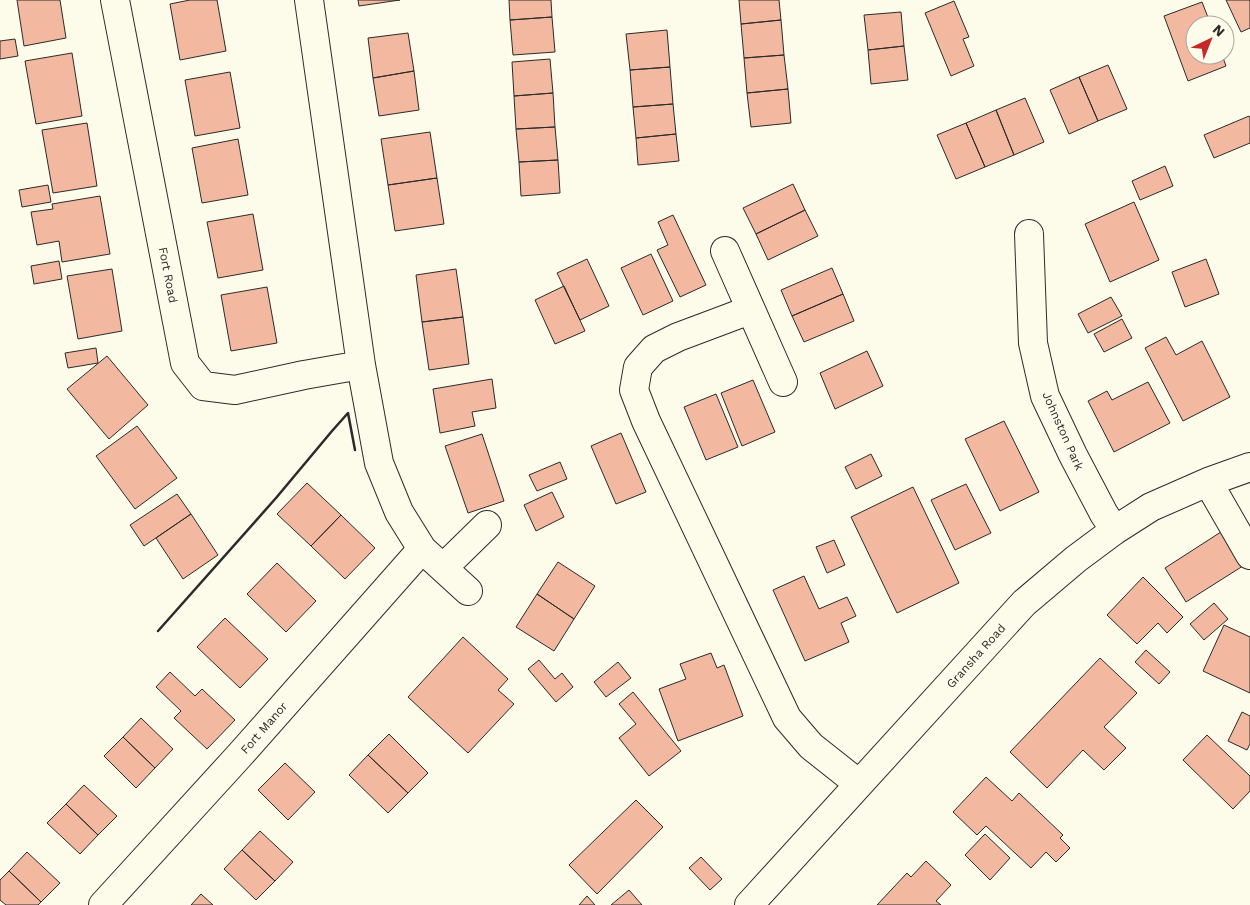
<svg xmlns="http://www.w3.org/2000/svg" width="1250" height="905" font-family="'Work Sans',sans-serif">
  <style>
    .building { fill: #f2b8a0; stroke: #2b2b2b }
    .lines { fill: none; stroke-linecap: round; stroke-linejoin: round }
    .minor-casing { stroke: #2b2b2b; stroke-width: 30 }
    .minor { stroke: #fdfbea; stroke-width: 28 }
    .wall { stroke: #2b2b2b; stroke-width: 2.5 }
    .labels { text-anchor: middle; dominant-baseline: central; stroke-width: 4; stroke-linejoin: round; paint-order: stroke }
    .street-label { font-size: 12px; fill: #2b2b2b; stroke: #fdfbea }
  </style>
  <rect width="100%" height="100%" fill="#fdfbea"/>
  <path class="building" d="M17,0H60L66,38L24,46Z
    M190,0H217L226,51L180,60L170,4Z
    M358,0H400L359,6Z
    M509,0H551L552,17L510,20Z
    M739,0H779L781,20L741,24Z
    M1226,0H1250V28L1241,32Z
    M954,1L969,37L963,39L974,66L951,76L925,13Z
    M1202,2L1211,25H1195V55H1222L1226,66L1188,81L1164,16Z
    M901,12L904,46L868,50L864,15Z
    M552,17L555,52L513,55L510,20Z
    M781,20L784,55L744,58L741,24Z
    M667,30L670,67L630,70L626,34Z
    M408,33L414,71L373,78L368,38Z
    M15,39L18,56L0,59V41Z
    M904,46L908,80L871,84L868,50Z
    M72,53L82,116L36,124L25,61Z
    M784,55L788,89L747,93L744,58Z
    M550,59L553,93L514,96L512,62Z
    M1108,65L1127,109L1098,121L1079,77Z
    M670,67L673,104L633,107L630,70Z
    M414,71L419,110L379,116L373,78Z
    M230,72L240,128L195,136L185,80Z
    M1079,77L1098,121L1069,134L1050,90Z
    M788,89L791,123L751,127L747,93Z
    M553,93L555,127L516,129L514,96Z
    M1025,98L1044,142L1014,155L996,110Z
    M673,104L676,134L636,138L633,107Z
    M996,110L1014,155L985,167L966,123Z
    M1249,116L1250,118V143L1214,158L1204,135Z
    M87,123L97,186L53,193L42,130Z
    M966,123L985,167L956,179L937,135Z
    M555,127L558,160L519,162L516,129Z
    M430,132L437,178L388,185L381,139Z
    M676,134L679,161L638,165L636,138Z
    M238,139L248,195L202,203L192,148Z
    M558,160L560,193L521,196L519,162Z
    M1165,166L1173,186L1140,200L1132,181Z
    M437,178L444,224L395,231L388,185Z
    M793,184L805,210L756,234L743,208Z
    M48,185L51,202L22,207L19,190Z
    M100,196L110,254L62,262L59,241L37,245L31,212L53,209L52,204Z
    M1134,202L1159,260L1110,282L1085,224Z
    M805,210L818,236L768,260L756,234Z
    M253,214L263,270L218,278L207,222Z
    M673,215L706,285L680,297L657,250L668,245L658,222Z
    M651,254L673,301L643,315L621,268Z
    M587,259L609,306L580,320L557,273Z
    M1206,259L1219,294L1185,307L1172,272Z
    M59,261L62,279L34,284L31,266Z
    M832,268L843,294L792,316L781,290Z
    M112,269L122,331L78,339L67,276Z
    M456,269L463,317L422,322L416,275Z
    M564,286L585,331L555,344L535,300Z
    M267,287L277,343L231,351L221,295Z
    M843,294L854,321L804,342L792,316Z
    M1111,297L1122,316L1088,333L1078,314Z
    M463,317L469,364L429,370L422,322Z
    M1122,319L1132,338L1104,352L1094,334Z
    M1166,337L1176,355L1202,341L1230,397L1183,421L1145,348Z
    M96,348L98,363L68,368L65,353Z
    M867,351L883,386L835,409L820,373Z
    M107,356L148,405L109,439L67,389Z
    M492,379L496,408L472,412L475,426L440,433L433,389Z
    M753,380L775,432L742,446L721,393Z
    M1148,382L1170,423L1114,452L1088,401L1107,391L1112,400Z
    M716,394L738,447L706,460L684,407Z
    M1004,421L1039,492L1000,511L965,439Z
    M137,426L177,478L135,509L96,456Z
    M621,433L646,492L616,504L591,446Z
    M482,434L504,501L468,513L445,446Z
    M871,454L882,476L856,489L845,467Z
    M560,462L567,479L537,491L529,475Z
    M307,483L341,515L311,546L277,514Z
    M966,484L991,533L955,550L931,500Z
    M913,487L959,583L897,613L851,517Z
    M552,492L564,517L536,531L524,505Z
    M177,494L191,514L144,546L130,525Z
    M191,514L218,555L183,579L156,538Z
    M341,515L375,548L345,579L311,546Z
    M1224,530L1246,564L1186,602L1165,568Z
    M834,540L845,565L827,573L816,547Z
    M558,562L595,586L574,619L537,594Z
    M277,563L316,601L286,632L247,594Z
    M804,576L819,609L847,597L856,616L841,623L849,642L805,661L773,590Z
    M1143,577L1183,617L1167,633L1158,623L1137,644L1107,615Z
    M537,594L574,619L554,651L516,627Z
    M1214,603L1228,619L1204,640L1190,624Z
    M225,618L268,659L240,688L197,647Z
    M1224,625L1250,637V693L1203,671Z
    M463,637L508,679L498,690L514,704L468,753L408,697Z
    M1146,650L1170,672L1159,684L1135,662Z
    M711,653L717,668L724,665L743,716L678,741L659,689L686,679L680,664Z
    M1100,658L1137,693L1104,727L1126,748L1104,770L1083,750L1047,788L1010,752Z
    M539,660L555,679L562,673L573,687L556,702L528,669Z
    M618,662L631,678L606,697L594,682Z
    M170,672L195,696L202,689L235,720L207,749L174,718L181,711L156,687Z
    M633,692L681,751L649,776L619,738L636,724L619,704Z
    M1242,712L1250,716V744L1247,750L1228,741Z
    M141,718L173,749L155,768L123,737Z
    M389,734L428,773L408,793L368,755Z
    M1207,735L1250,776V791L1233,809L1183,760Z
    M123,737L155,768L136,788L104,756Z
    M368,755L408,793L388,813L349,775Z
    M285,763L315,792L288,820L258,790Z
    M986,777L1012,801L1019,793L1063,835L1060,838L1070,848L1056,862L1046,852L1031,868L986,826L977,835L953,812Z
    M84,785L117,816L98,835L66,804Z
    M636,800L663,827L597,894L569,865Z
    M66,804L98,835L80,854L47,823Z
    M260,831L293,862L275,881L242,850Z
    M985,834L1010,858L990,880L965,855Z
    M242,850L275,881L256,900L224,869Z
    M27,852L60,883L41,902L9,871Z
    M701,857L722,879L710,890L689,868Z
    M926,861L951,885L936,901L941,905H877L907,873L911,877Z
    M9,871L41,902L38,905H6L0,900V880Z
    M629,890L642,905H611Z
    M201,894L213,905H191Z
    M587,896L595,905H579Z"/>
  <g class="lines">
    <defs>
      <path id="minor" d="M115,0L185,363L203,386L235,390L304,375L361,365
        M309,0L361,365L379,463L399,512L422,549L468,591
        M1029,234L1033,343L1045,396L1073,455L1104,514L1115,530
        M725,251L783,382
        M750,310L678,337L654,349L638,367L634,390L646,421L787,718L811,746L859,784
        M1208,482L1250,555
        M443,568L487,525
        M103,905L239,756L422,549
        M749,905L1024,603L1076,559L1115,530L1151,507L1208,482L1250,467"/>
    </defs>
    <use href="#minor" class="minor-casing"/>
    <use href="#minor" class="minor"/>
    <path class="wall" d="M158,631L276,498L332,431L348,413L355,450"/>
  </g>
  <g class="labels">
    <g class="street-label">
      <text transform="translate(168 275) rotate(79)">Fort Road</text>
      <text transform="translate(1063 431) rotate(66)">Johnston Park</text>
      <text transform="translate(976 656) rotate(-48)">Gransha Road</text>
      <text transform="translate(264 728) rotate(-49)">Fort Manor</text>
    </g>
  </g>
  <g transform="translate(1210 40) rotate(43)"><circle r="24" fill="#fdfbea" stroke="#a9a89e"/>
  <path d="M0-4L9 19L0 12L-9 19Z" fill="#c62828"/>
  <text y="-8" font-size="14" font-weight="bold" text-anchor="middle" fill="#2b2b2b">N</text>
  </g>
</svg>
